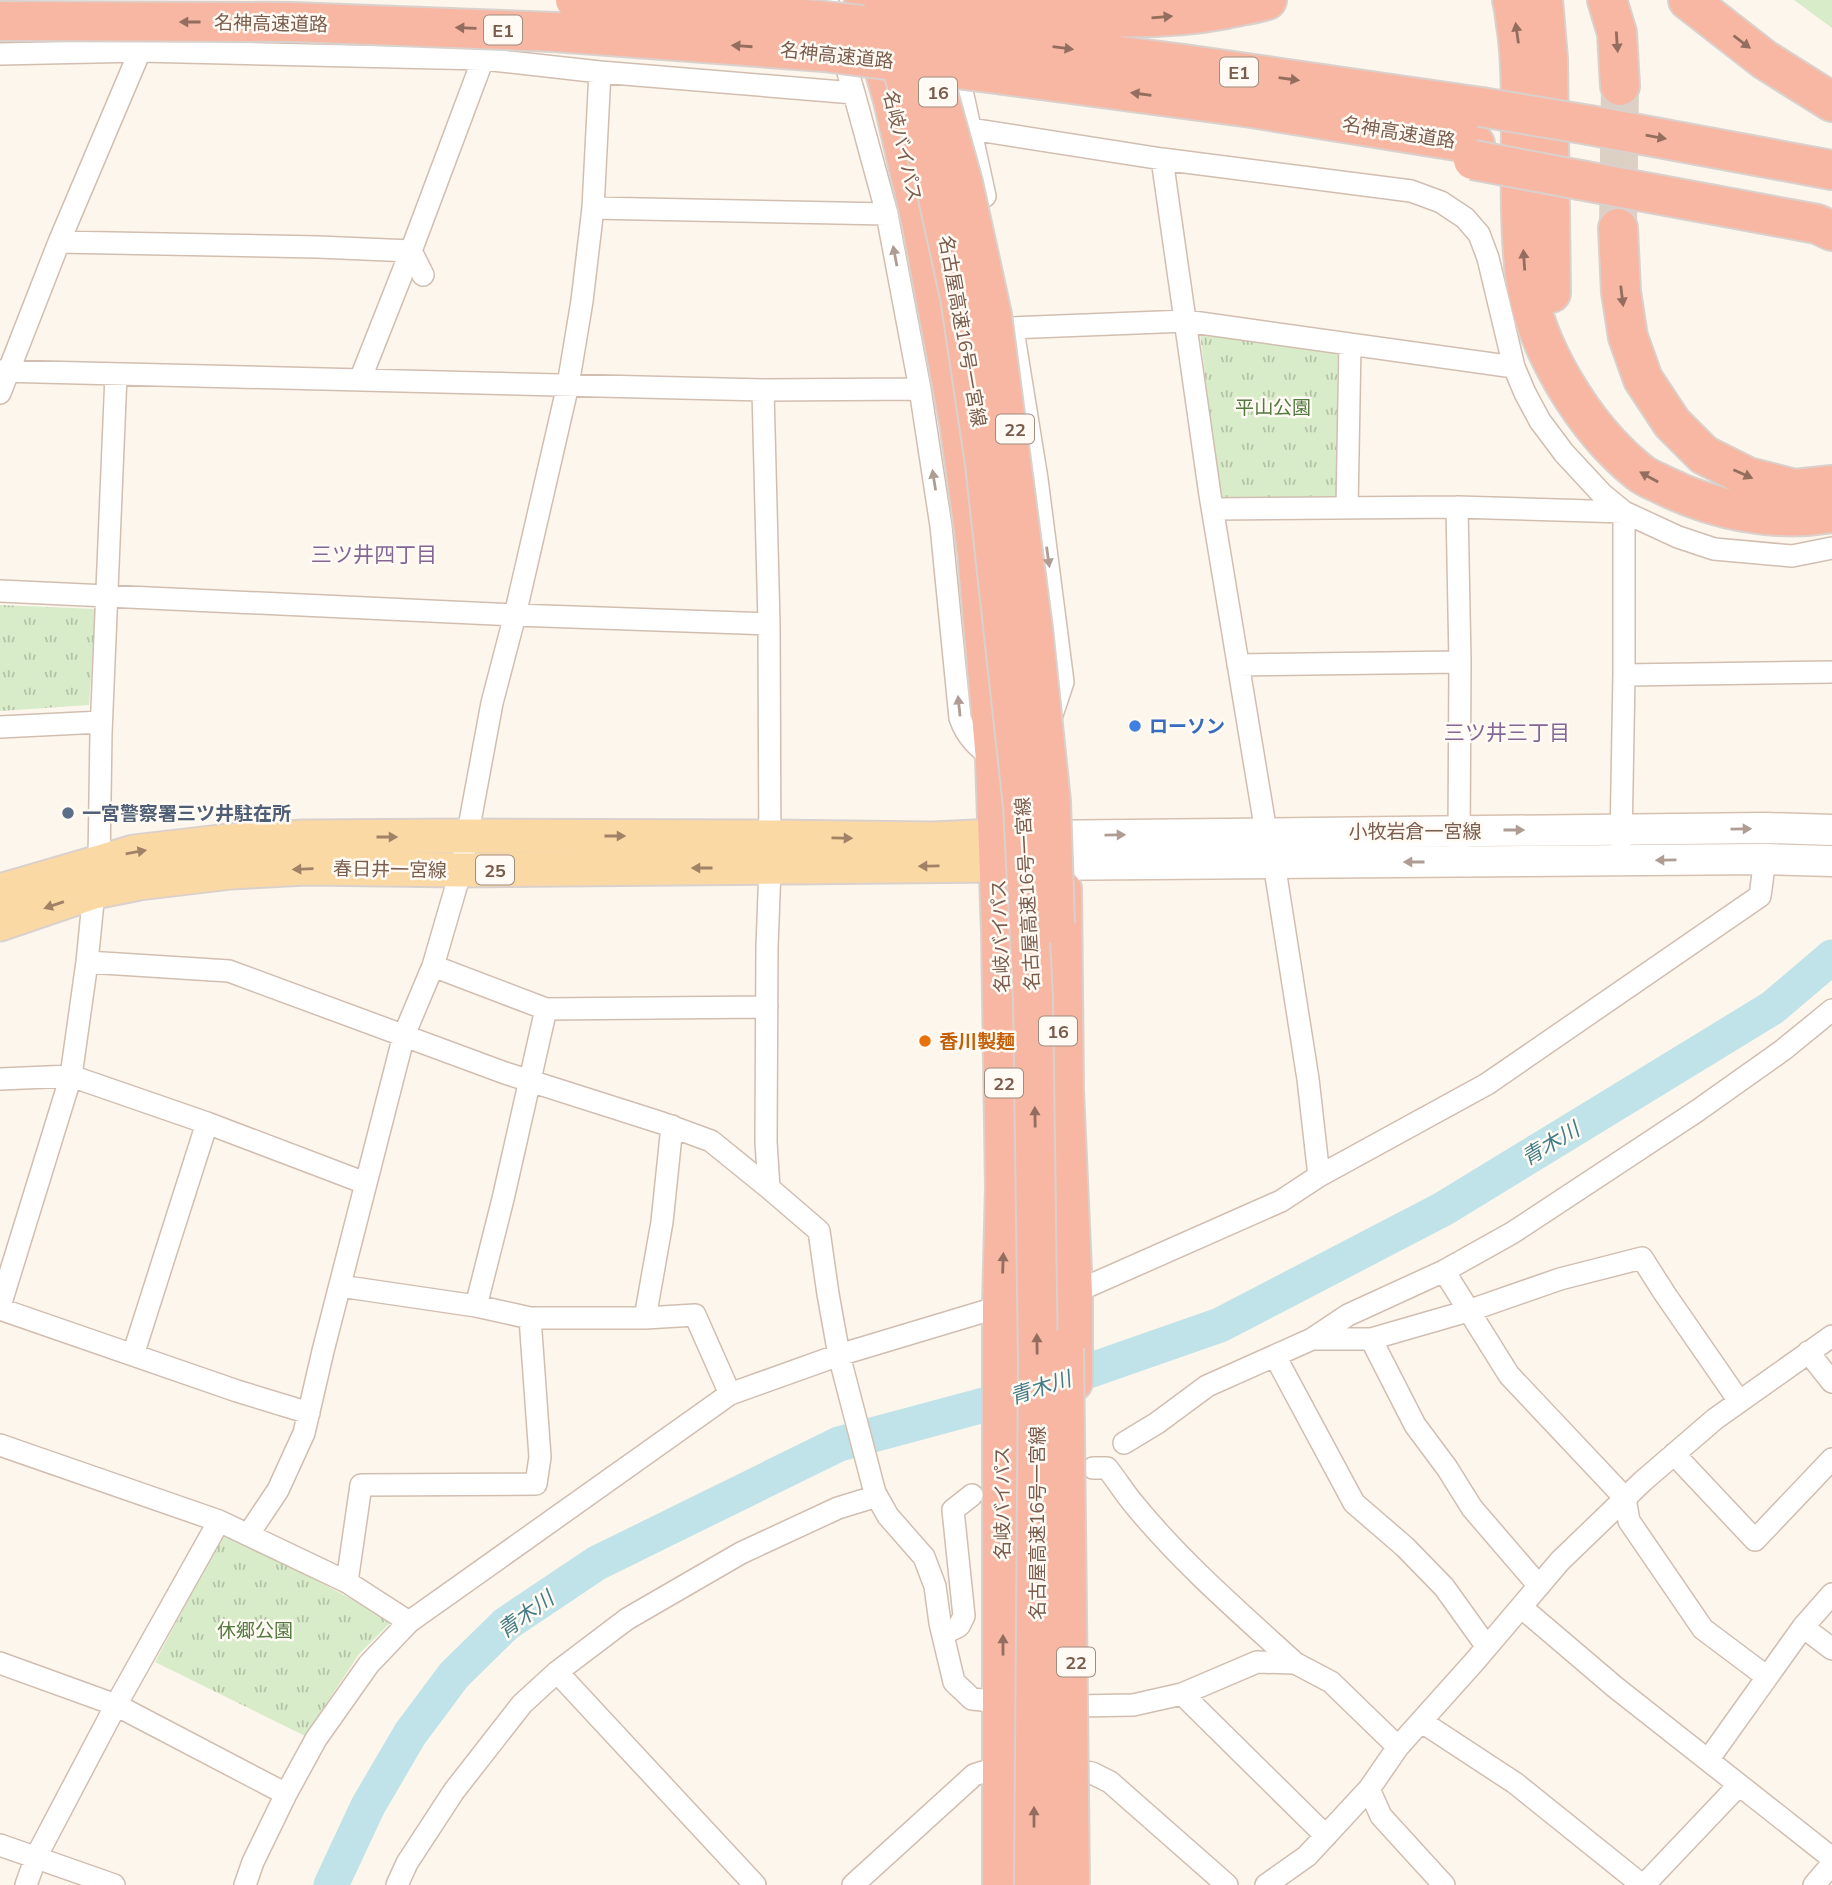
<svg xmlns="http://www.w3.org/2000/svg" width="1832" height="1885" font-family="Mulish,'Noto Sans JP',sans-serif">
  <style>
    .grass { fill: #d8ecc9 }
    .park { fill: url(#park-tufts) }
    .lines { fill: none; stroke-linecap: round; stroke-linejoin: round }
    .river { stroke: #bfe3e8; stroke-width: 35 }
    .highway-tunnel { stroke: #dcd0c4; stroke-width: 38; stroke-dasharray: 38 19; stroke-linecap: butt }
    .street-casing { stroke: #d1beb0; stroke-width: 24 }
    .secondary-casing { stroke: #d6c0b0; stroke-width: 33 }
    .primary-casing { stroke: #dad1cd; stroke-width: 37 }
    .highway-casing { stroke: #dad1cd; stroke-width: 42 }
    .street { stroke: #fff; stroke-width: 21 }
    .secondary { stroke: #fff; stroke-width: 30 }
    .primary { stroke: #fbd9a5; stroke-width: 33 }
    .highway { stroke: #f7b7a3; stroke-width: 38 }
    .highway-bridge-casing { stroke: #dad1cd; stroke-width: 42; stroke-linecap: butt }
    .highway-bridge { stroke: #f7b7a3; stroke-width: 38 }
    .oneway { fill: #936e5e }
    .oneway2 { fill: #af9d94 }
    .oneway3 { fill: #a18267 }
    .shop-dot { fill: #3f7fe0; stroke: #fffaf3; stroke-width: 2.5 }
    .service-dot { fill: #5c6f8a; stroke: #fffaf3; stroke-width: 2.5 }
    .food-dot { fill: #e8710a; stroke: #fffaf3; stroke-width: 2.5 }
    .labels { text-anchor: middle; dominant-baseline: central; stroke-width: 5; stroke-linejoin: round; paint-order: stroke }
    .shield { fill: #fffaf3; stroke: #a28b7f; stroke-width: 2 }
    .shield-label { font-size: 18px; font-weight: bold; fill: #7a5c4d }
    .street-label { font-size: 19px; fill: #7a5c4d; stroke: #fffaf3 }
    .park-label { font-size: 19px; fill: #537a41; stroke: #fffaf3 }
    .shop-label { font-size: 19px; font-weight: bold; fill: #366cbe; stroke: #fffaf3; text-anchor: start }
    .service-label { font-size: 19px; font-weight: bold; fill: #4e5e75; stroke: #fffaf3; text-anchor: start }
    .food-label { font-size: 19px; font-weight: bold; fill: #c56008; stroke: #fffaf3; text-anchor: start }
    .neighbourhood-label { font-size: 21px; fill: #846695; stroke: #fffaf3 }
    .water-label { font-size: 21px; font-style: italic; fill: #437c86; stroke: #fffaf3 }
  </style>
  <defs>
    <pattern id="park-tufts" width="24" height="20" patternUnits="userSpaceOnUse" patternTransform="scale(1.75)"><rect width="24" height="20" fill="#d8ecc9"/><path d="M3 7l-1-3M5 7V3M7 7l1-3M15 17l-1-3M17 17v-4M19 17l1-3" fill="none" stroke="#b4c2a5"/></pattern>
  </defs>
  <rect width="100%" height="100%" fill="#fdf6ec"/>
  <path class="grass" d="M1794,0H1832V28Z"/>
  <path class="park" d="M1200,333L1338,350L1336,497L1220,501Z
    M0,605L96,609L89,705L0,711Z
    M225,1531L392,1621L359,1654L305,1736L155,1662Z"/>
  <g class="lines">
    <path class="river" d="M331,1885L368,1806L410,1734L454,1675L506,1624L597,1563L839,1444L1014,1397L1220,1325L1443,1209L1772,1008L1832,957"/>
    <path class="highway-tunnel" d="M1618,228L1620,86"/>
    <defs>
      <path id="street" d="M827,0L854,93L887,214L920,389L941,526L960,718C967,738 979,748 995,760
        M0,54L140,51L483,59L600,72L854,93
        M956,63L985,196
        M971,129L1162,159L1411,191L1441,202L1465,218L1479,234L1488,258L1514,367L1525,393L1540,421L1564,453L1602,494L1624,512L1678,537L1714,549L1792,556L1832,548
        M593,208L887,214
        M59,242L318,247L411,251L423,275
        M1012,328L1186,321L1514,367
        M1013,330L1037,479L1063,682L1050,721
        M0,371L763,390L920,389
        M360,380L411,251L483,59
        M763,390L769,624L770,868L767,947L766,1142L769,1188L819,1231L828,1294L839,1355L875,1493L888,1516L924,1557L935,1586L940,1623L954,1682L972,1699L1003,1702
        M0,393L59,242L140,51
        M1457,507L1460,662L1459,842
        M1347,508L1350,344
        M1213,509L1457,507L1624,512
        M0,591L515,615L769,624
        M1238,665L1460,662
        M1624,675L1832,672
        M0,727L101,722
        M1621,841L1624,675V512
        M87,962L229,971L505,1073L662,1123L711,1141L769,1188
        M433,966L546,1009L767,1007
        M0,1079L71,1076L207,1123L365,1183
        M1319,1176L1487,1084L1760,896L1765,859
        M1444,1271L1509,1375L1625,1498L1629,1521L1703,1629L1767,1677
        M340,1286L476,1306L530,1318H645L695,1315L730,1394
        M1073,1293L1281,1201L1319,1176L1308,1079L1274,863L1266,832L1210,495L1162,159
        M0,1306L71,1076L87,962L94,892L99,862L101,733L116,375
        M476,1306L503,1199L546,1009
        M0,1309L237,1391L309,1413
        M645,1318L662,1222L672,1126
        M1312,1339L1348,1315L1444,1271L1512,1233L1697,1111L1783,1050L1832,1010
        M1371,1339L1415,1425L1447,1468L1472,1508L1539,1586
        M1808,1352L1832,1382
        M133,1355L207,1123
        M1275,1356L1354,1503L1405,1547L1444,1587L1487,1647
        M1124,1443L1157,1423L1207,1386L1312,1339H1371L1468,1311L1560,1279L1642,1258L1665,1294L1739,1401
        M0,1445L219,1521L347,1582L409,1622
        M1674,1454L1755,1540L1832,1459
        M1093,1468H1107C1116,1479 1123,1491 1133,1503C1181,1562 1239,1612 1295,1663
        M248,1535L278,1490L304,1433L323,1351L404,1035L433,966L461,870L492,703L515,615L568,385L582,301L593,208L600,72
        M347,1582L361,1485L536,1484L540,1457L530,1318
        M1521,1607L1615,1687L1832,1858
        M1803,1627L1832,1649
        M943,1634L959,1626L964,1616L953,1510L972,1495
        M0,1663L116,1705L286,1794
        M557,1672L755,1885
        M1182,1694L1326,1836
        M1076,1706L1133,1705L1182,1694L1257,1662L1295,1663L1331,1682L1398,1747
        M1422,1722L1515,1783L1642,1885
        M1708,1760L1803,1627L1832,1594
        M1079,1771L1092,1773L1110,1782L1227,1885
        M1369,1789L1381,1816L1444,1885
        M0,1845L114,1885
        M26,1885L36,1857L116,1705L219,1521
        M245,1885L253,1862L286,1794L316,1739L369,1664L409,1622L730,1394L839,1355L1002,1306
        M397,1885L407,1863L454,1791L522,1704L557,1672L627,1619L741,1553L838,1508L877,1496
        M853,1885L974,1775L983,1772L1002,1771
        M1266,1885L1307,1856L1369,1789L1398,1747L1475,1661L1560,1561L1643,1481L1715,1419L1832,1336
        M1644,1885L1739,1785
        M1814,1885L1832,1864"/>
      <path id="secondary" d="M1033,836L1766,828L1832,830
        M1031,865L1765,859L1832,861"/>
      <path id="primary" d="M0,891L134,852L228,841L305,837L467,836L770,837L932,839L997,836
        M0,924L94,892L139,883L231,872L306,868L461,870L997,865"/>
      <path id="highway" d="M864,0L893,100L921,221L959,422L977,552L995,760L1001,932L1005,1187L1002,1306V1885
        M1512,0C1515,10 1515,21 1517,31C1521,60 1521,87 1521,116C1521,169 1519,222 1525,275C1533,345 1584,428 1639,472C1646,478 1655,481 1663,485C1713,510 1775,523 1832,513
        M1543,0L1548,59L1551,293
        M1607,0L1617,33L1620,86
        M1688,0L1765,60L1832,102
        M996,9C1075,16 1147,24 1226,9C1239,6 1254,4 1267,0
        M996,40L1184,64L1481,107
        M1004,75L1252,108L1475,144
        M1589,125L1832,170
        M1580,180L1817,224L1832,231
        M1618,228L1621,292L1628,337L1643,379L1672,423L1704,455L1748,477L1795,489L1832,485
        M1062,889L1064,1091L1073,1293V1382"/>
    </defs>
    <use href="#street" class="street-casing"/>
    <use href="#secondary" class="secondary-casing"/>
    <use href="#primary" class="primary-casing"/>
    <use href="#highway" class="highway-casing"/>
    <use href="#street" class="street"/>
    <use href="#secondary" class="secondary"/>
    <use href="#primary" class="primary"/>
    <use href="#highway" class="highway"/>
    <defs>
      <path id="highway-bridge" d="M575,0L816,20L996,40
        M883,0L935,184L960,297L985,464L1023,806L1033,998L1038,1365L1034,1885
        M912,0L963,183L992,315L1033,629L1051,802L1055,924
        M889,4L996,9
        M0,21L291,22L555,32L824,52L1004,75
        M1481,107L1589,125
        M1473,160L1580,180
        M1064,1348L1070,1885"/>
    </defs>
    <use href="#highway-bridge" class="highway-bridge-casing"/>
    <use href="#highway-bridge" class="highway-bridge"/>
  </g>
  <defs><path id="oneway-solid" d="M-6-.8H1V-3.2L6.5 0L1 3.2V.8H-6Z" transform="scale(1.75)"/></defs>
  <g class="oneway">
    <use href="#oneway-solid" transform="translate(1162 17) rotate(-5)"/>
    <use href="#oneway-solid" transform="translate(190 22) rotate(-180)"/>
    <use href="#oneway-solid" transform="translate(466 28) rotate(-178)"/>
    <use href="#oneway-solid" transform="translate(1517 33) rotate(-98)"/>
    <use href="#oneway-solid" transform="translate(1617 42) rotate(86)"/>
    <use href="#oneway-solid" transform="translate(1742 42) rotate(37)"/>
    <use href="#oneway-solid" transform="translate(742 46) rotate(-176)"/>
    <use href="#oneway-solid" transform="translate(1063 48) rotate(7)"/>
    <use href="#oneway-solid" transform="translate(1289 79) rotate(8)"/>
    <use href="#oneway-solid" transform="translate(1141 94) rotate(-172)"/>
    <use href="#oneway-solid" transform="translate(1656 137) rotate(10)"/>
    <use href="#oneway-solid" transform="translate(1524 260) rotate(-94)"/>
    <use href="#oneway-solid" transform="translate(1622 296) rotate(83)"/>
    <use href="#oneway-solid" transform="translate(1743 474) rotate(24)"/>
    <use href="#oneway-solid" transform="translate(1649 477) rotate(-151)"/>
    <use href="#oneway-solid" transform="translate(1035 1117) rotate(-91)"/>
    <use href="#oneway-solid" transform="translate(1003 1263) rotate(-88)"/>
    <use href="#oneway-solid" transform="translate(1037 1344) rotate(-91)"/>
    <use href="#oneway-solid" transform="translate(1003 1645) rotate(-90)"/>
    <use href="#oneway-solid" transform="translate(1034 1817) rotate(-90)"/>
  </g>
  <g class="oneway2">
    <use href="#oneway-solid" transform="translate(895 256) rotate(-101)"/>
    <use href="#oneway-solid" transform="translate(934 480) rotate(-99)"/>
    <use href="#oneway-solid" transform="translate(1048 557) rotate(82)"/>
    <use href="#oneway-solid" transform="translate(959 706) rotate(-96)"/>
    <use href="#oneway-solid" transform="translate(1741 829) rotate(-1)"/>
    <use href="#oneway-solid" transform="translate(1514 830)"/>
    <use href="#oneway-solid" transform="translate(1115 835) rotate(-1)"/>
    <use href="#oneway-solid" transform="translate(1666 860) rotate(179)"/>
    <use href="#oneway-solid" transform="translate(1414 862) rotate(180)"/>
  </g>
  <g class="oneway3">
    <use href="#oneway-solid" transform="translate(615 836)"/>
    <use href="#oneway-solid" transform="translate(387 837)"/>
    <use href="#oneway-solid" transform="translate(842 838) rotate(1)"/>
    <use href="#oneway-solid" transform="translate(136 852) rotate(-10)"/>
    <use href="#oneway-solid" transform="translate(929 866) rotate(179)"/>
    <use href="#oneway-solid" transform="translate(702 868) rotate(180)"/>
    <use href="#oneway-solid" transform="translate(303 869) rotate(178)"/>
    <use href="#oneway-solid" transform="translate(54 905) rotate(161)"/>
  </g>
  <circle class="shop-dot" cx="1135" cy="726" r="7"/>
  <circle class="service-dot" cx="68" cy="813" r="7"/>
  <circle class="food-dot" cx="925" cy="1041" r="7"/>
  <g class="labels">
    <g class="shield">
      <rect x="484" y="15.5" width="38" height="29" rx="5"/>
      <rect x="1220" y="57.5" width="38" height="29" rx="5"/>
      <rect x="919" y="77.5" width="38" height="29" rx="5"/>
      <rect x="996" y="414.5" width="38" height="29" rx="5"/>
      <rect x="476" y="855.5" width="38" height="29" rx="5"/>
      <rect x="1039" y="1016.5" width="38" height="29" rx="5"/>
      <rect x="985" y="1068.5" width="38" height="29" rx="5"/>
      <rect x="1057" y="1647.5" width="38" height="29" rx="5"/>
    </g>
    <g class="shield-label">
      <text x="503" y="30">E1</text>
      <text x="1239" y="72">E1</text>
      <text x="938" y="92">16</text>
      <text x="1015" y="429">22</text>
      <text x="495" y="870">25</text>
      <text x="1058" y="1031">16</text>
      <text x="1004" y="1083">22</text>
      <text x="1076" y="1662">22</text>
    </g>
    <g class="street-label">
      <text transform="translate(271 23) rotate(1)">名神高速道路</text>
      <text transform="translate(837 55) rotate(6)">名神高速道路</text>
      <text transform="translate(1399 132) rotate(9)">名神高速道路</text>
      <text transform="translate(903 146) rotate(77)">名岐バイパス</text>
      <text transform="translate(963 331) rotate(80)">名古屋高速16号一宮線</text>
      <text x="1415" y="831">小牧岩倉一宮線</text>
      <text transform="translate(390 869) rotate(1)">春日井一宮線</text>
      <text transform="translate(1027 894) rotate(-93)">名古屋高速16号一宮線</text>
      <text transform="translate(1000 936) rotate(-92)">名岐バイパス</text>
      <text transform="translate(1002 1503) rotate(-90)">名岐バイパス</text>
      <text transform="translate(1037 1523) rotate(-90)">名古屋高速16号一宮線</text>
    </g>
    <g class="park-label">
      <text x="1273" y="407">平山公園</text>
      <text x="255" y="1630">休郷公園</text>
    </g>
    <g class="shop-label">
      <text x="1149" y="726">ローソン</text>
    </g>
    <g class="service-label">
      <text x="82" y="813">一宮警察署三ツ井駐在所</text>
    </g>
    <g class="food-label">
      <text x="939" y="1041">香川製麺</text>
    </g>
    <g class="neighbourhood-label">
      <text x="374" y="554">三ツ井四丁目</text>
      <text x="1507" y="732">三ツ井三丁目</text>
    </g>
    <g class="water-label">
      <text transform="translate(1550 1143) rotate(-31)">青木川</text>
      <text transform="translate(1040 1387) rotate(-18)">青木川</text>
      <text transform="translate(525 1614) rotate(-36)">青木川</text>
    </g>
  </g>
</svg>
